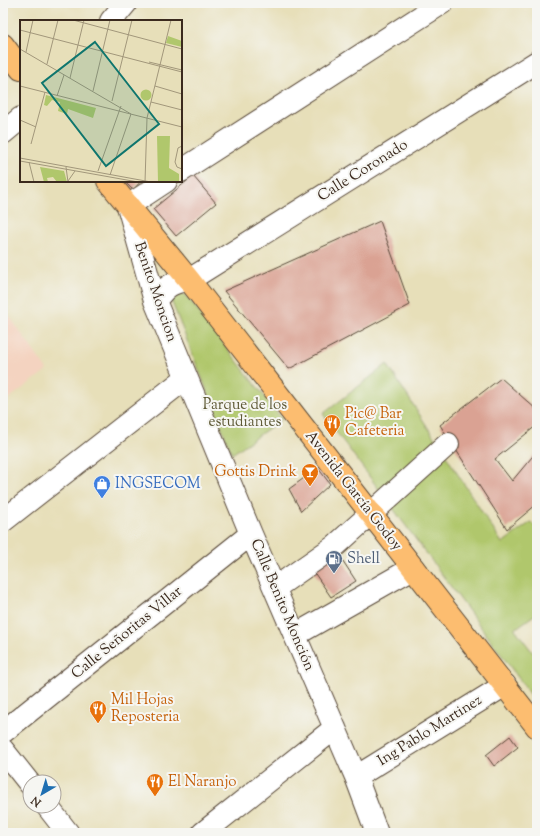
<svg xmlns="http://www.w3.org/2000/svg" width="540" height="836" font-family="'Sorts Mill Goudy',serif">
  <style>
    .built { fill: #f4d3c0 }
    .green { fill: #b0c76c; stroke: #767845 }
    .building { fill: #daa293 }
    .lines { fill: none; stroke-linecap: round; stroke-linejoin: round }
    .minor-casing { stroke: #554535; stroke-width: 24 }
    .major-casing { stroke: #554535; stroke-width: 24 }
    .minor { stroke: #fff; stroke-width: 22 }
    .major { stroke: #fcbd6f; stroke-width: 22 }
    .labels { text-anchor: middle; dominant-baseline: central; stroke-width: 4; stroke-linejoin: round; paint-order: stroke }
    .street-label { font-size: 15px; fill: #3b2a1e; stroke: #f6f6f2 }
    .park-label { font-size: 15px; fill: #5e5935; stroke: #f6f6f2 }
    .food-label { font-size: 15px; fill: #c56008; stroke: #f6f6f2; text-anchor: start }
    .shop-label { font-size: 15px; fill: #366cbe; stroke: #f6f6f2; text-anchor: start }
    .service-label { font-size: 15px; fill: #4e5e75; stroke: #f6f6f2; text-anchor: start }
    .inset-road { fill: none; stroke: #a2977b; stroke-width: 1 }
    .view { fill: #0f766e; fill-opacity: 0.15; stroke: #0f766e; stroke-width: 2 }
    .inset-edge { fill: none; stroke: #3b2a1e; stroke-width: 2 }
  </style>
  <rect width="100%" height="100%" fill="#f6f6f2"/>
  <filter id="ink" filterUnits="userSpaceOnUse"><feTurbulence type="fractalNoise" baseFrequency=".025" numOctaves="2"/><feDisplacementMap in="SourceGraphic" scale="8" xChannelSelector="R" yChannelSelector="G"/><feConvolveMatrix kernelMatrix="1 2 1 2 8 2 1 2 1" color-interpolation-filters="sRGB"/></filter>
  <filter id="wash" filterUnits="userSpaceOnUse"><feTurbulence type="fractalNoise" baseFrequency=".012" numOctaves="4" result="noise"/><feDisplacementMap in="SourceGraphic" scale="16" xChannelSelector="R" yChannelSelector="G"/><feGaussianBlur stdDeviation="0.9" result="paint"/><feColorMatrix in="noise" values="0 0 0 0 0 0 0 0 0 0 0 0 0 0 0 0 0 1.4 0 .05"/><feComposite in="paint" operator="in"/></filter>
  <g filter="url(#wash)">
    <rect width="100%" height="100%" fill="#e7dfb9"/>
    <path class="built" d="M3,307L47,370L3,403Z"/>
    <path class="green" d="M185,294L282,419L232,454L171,300L177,295Z
      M387,364L502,543L531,522L537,529V613L515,629L537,658V703L323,414Z"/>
    <g id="blocks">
      <path class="building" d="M193,176L216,203L176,236L153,209Z
        M124,181H141L133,190Z
        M380,221L410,305L289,369L224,291Z
        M501,378L537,410V425L495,459L512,481L537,451V504L507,529L440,425Z
        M318,468L330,484L301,511L289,489Z
        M337,552L356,581L331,597L311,568Z
        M510,736L518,747L494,766L486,755Z"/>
    </g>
  </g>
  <g filter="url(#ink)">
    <use href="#blocks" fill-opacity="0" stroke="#554535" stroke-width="1"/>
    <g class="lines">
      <defs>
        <path id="minor" d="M111,21L126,3
          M3,133L21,118
          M181,171L442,3
          M166,181L128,206L155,301L251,534L356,777L377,833
          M155,301C166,287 170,282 189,280L537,62
          M3,521L186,378
          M275,588L335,546L448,444
          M295,635L413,568
          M3,732L251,534
          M3,750L30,784
          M356,777L505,685
          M47,806L68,833
          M203,833L335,728"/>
        <path id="major" d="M3,45L21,69
          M108,181L189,280L537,727"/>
      </defs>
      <use href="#minor" class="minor-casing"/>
      <use href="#major" class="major-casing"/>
      <use href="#minor" class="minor"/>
      <use href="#major" class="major"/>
    </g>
  </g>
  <defs>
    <symbol id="restaurant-pin" viewBox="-11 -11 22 30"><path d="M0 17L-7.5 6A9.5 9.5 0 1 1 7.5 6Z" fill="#e8710a" stroke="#f6f6f2"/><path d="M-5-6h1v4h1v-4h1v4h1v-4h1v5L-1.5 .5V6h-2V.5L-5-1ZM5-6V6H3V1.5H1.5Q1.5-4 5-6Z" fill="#fff"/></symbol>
    <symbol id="bar-pin" viewBox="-11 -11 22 30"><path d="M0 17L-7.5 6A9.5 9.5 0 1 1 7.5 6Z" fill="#e8710a" stroke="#f6f6f2"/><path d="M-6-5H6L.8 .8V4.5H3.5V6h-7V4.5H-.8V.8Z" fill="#fff"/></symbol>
    <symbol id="shop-pin" viewBox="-11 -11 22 30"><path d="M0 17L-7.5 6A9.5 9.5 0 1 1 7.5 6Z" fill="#3f7fe0" stroke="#f6f6f2"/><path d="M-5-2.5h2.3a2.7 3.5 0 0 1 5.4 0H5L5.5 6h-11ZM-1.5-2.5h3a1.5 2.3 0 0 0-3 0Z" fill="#fff"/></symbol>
    <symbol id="fuel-pin" viewBox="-11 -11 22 30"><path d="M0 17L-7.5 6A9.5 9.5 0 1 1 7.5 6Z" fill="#5c6f8a" stroke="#f6f6f2"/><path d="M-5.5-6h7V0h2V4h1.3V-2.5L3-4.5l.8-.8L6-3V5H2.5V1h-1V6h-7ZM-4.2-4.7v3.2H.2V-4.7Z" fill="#fff"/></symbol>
  </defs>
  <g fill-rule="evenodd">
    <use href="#restaurant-pin" x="322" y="413" width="20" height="27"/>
    <use href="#bar-pin" x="300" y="462" width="20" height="27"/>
    <use href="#shop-pin" x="92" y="474" width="20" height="27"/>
    <use href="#fuel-pin" x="324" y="549" width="20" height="27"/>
    <use href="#restaurant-pin" x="88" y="699" width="20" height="27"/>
    <use href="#restaurant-pin" x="145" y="772" width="20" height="27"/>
  </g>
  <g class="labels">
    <g class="street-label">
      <text transform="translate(363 171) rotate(-32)">Calle Coronado</text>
      <text transform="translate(155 292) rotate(71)">Benito Moncion</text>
      <text transform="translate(353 491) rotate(52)">Avenida García Godoy</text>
      <text transform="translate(282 605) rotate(67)">Calle Benito Monción</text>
      <text transform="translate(127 633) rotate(-39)">Calle Señoritas Villar</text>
      <text transform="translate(430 731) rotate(-32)">Ing Pablo Martinez</text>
    </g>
    <g class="park-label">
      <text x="245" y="405">Parque de los<tspan x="245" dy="17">estudiantes</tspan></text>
    </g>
    <g class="food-label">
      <text x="345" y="414">Pic@ Bar<tspan x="345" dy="17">Cafeteria</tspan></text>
      <text x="297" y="472" text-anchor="end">Gottis Drink</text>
      <text x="111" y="700">Mil Hojas<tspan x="111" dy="17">Reposteria</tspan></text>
      <text x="168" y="782">El Naranjo</text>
    </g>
    <g class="shop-label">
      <text x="115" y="484">INGSECOM</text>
    </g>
    <g class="service-label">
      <text x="347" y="559">Shell</text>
    </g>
  </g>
  <g transform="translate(20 20)">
    <rect width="162" height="162" fill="#e7dfb9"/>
    <path d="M148,16L162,21V27L146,23ZM120.5 75a5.5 5.5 0 1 1 11 0a5.5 5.5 0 1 1-11 0ZM26,75L76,88L73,98L48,89L47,94L38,91L40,82L32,80L27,86L24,85ZM137,116H150L149,148L159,154V162H138ZM20,147L44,151L47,162H37L33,157L27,158L28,162H24Z" fill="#b0c76c"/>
    <path class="inset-road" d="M53,0L162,29M0,10L162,52M0,29L111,94L90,155M6,32L13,0M129,42L162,50M27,44L38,0M50,58L64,0M0,66L162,107M135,66L162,74M73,71L90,0M37,76L44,55M92,81L112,0M131,82L162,90M0,100L16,107M11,124L25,72M162,126L158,128L155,142L157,147L162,149M0,138L131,162M0,141L118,162M9,142L14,162M46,147L48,162M78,151L101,86M48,161L55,151M125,162L127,98L151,0"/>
    <path class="view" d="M75,22L139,104L86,146L22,63Z"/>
    <rect width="162" height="162" class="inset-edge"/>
  </g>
  <rect width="540" height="836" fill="none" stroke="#f6f6f2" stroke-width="16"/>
  <g transform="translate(42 794) rotate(218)"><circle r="19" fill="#f6f6f2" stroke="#aba49d"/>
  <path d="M0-3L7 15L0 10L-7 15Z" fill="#1f6fb2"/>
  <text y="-6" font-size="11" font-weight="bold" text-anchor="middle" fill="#3b2a1e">N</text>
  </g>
</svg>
